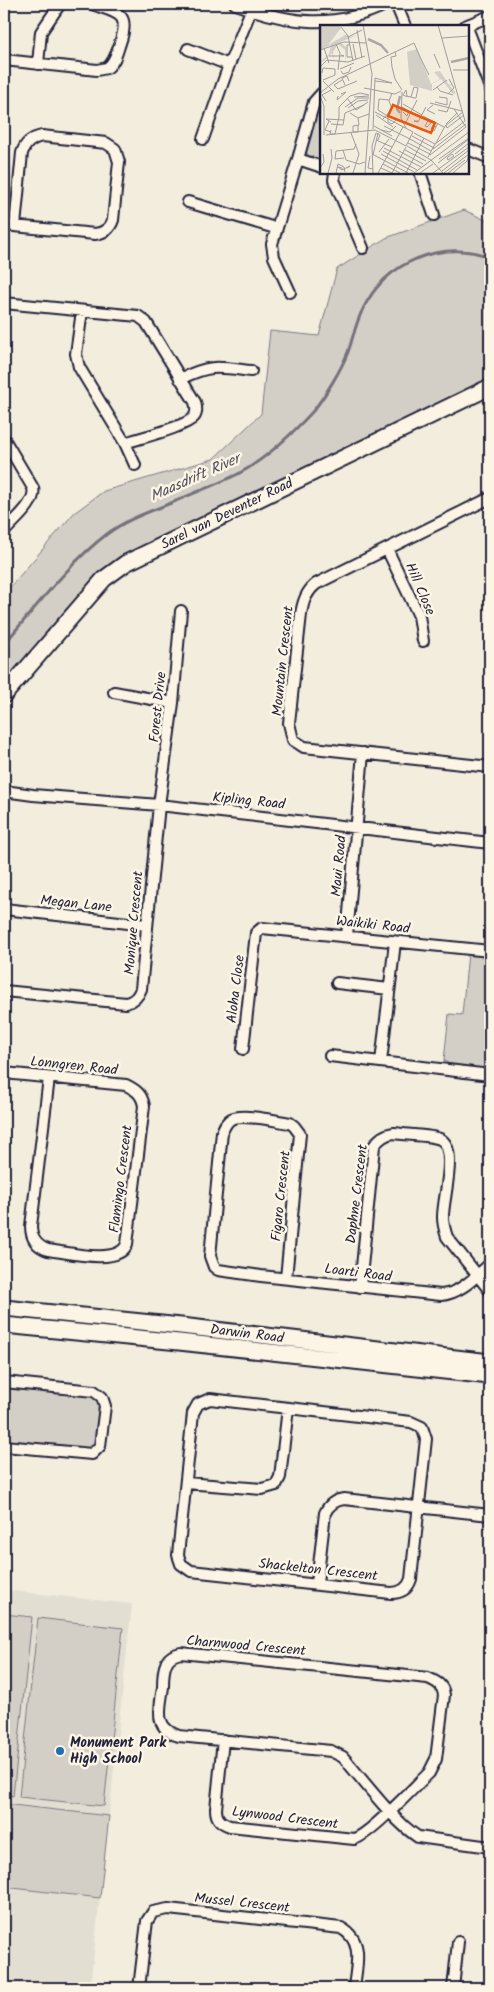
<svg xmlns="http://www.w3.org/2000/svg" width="494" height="1992" font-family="Kalam,sans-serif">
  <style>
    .built { fill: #e3ded2 }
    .green { fill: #d4cfc6; stroke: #7b7880 }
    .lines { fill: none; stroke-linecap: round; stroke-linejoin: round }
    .stream { stroke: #75727b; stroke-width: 3 }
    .street-casing { stroke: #22223b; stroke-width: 14 }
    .secondary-casing { stroke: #22223b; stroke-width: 19 }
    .street { stroke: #fcf5e5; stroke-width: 10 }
    .secondary { stroke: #fcf5e5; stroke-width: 15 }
    .poi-dot { fill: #1f6fb2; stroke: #fcf5e5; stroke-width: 2 }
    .labels { text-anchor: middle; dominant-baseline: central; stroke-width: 5; stroke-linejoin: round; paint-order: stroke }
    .street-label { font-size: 14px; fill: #22223b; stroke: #fcf5e5 }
    .poi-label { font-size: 14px; font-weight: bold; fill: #22223b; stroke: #fcf5e5; text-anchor: start }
    .water-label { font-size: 15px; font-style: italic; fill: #525160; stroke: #fcf5e5 }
    .inset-river { fill: none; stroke: #aca7a6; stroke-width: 2.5 }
    .inset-road { fill: none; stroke: #9f9c9d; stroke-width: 1 }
    .view { fill: #e8590c; fill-opacity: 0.15; stroke: #e8590c; stroke-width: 2.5 }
    .inset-edge { fill: none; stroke: #22223b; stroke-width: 2.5 }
  </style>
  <rect width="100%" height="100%" fill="#f3edde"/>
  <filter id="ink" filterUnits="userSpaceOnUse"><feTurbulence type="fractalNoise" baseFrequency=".02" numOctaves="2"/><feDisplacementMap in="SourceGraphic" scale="10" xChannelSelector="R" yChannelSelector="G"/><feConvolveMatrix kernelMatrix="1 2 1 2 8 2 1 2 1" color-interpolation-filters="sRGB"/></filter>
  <g filter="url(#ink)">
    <path class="built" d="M4,1590L132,1604L90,1988H4Z"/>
    <path class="green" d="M321,97V162L310,158L305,150Z
      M464,210L490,222V380L123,557L4,685V594L74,513L104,491L213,459L261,414L270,331L319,336L337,269L386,238Z
      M468,953L490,955V1070L451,1066L444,1060L449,1014L462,1015Z
      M4,1386L95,1396L101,1403L96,1444L92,1450L4,1442Z
      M4,1614L32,1617L13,1796L4,1794Z
      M38,1618L123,1628L104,1806L19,1797Z
      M4,1804L109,1816L100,1898L4,1887Z"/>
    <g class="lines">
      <path class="stream" d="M4,644C36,607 69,563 107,534C128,518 152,511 176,501C196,492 218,484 238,474C266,459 292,434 313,411C325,396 341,370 348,352C353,338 356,322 363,309C386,262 441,239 490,257"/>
      <defs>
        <path id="street" d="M235,4C290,24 334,30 387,4
          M396,4L405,26
          M465,26L490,16
          M468,30L490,88
          M188,49L229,65
          M4,60L97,70L107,68C115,62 117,52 120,43C131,12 117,13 92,4
          M38,64L41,32L60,4
          M322,93L314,102L298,159L322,167
          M203,139L229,65L251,10
          M468,149L490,158
          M335,172L334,180L363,248
          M420,172L434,215
          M188,202L275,228
          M4,225L95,234C104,233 110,229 113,220L119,162L115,149L106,143L42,136C32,138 25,143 22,153L15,226
          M290,292L274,257L272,244L298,159
          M4,303L138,316L146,322L195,402C196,406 198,412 194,417C186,427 139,438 125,443
          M82,311L76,354L79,367L125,443L135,465
          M180,379C211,364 218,367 251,371
          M4,439L33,488C37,503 13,521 4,532
          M490,498L316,584C306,592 303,602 301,614L289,723L293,740L304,747L490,767
          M387,549L419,616L423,641
          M114,692L173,703
          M4,791L33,795L159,805L490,843
          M4,909L146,925
          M347,936L363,753
          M337,983L389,989
          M4,991L126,1003C134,1001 138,997 141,989L159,805L173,703L181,611
          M243,1049L256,933L262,928L490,951
          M330,1056L490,1075
          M381,1062L395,942
          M4,1073L126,1085C136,1090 142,1094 144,1106L127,1244C119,1266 66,1252 48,1250C36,1246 31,1238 31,1226L49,1078
          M286,1278L300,1134L294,1126L290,1123C276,1121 243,1113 231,1119C226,1122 224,1127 222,1132L210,1256L214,1267L218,1270L261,1276L441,1295C460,1294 476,1276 490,1264
          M360,1287L374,1146C379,1138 385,1134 394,1133C405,1135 431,1135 440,1139C459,1148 442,1201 443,1218C443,1225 445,1231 447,1237L490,1291
          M4,1382L94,1391L102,1397L105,1406L100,1446L92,1454L4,1446
          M210,1399L411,1422L422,1427L426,1439L411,1579C408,1589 401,1593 391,1593L191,1571L181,1564L178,1555L193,1413L198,1404Z
          M186,1483L262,1489L276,1485L280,1477L288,1408
          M317,1583L325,1513C329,1504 335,1500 344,1499L490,1515
          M223,1740L216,1809C216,1819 221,1823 230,1826L354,1839C371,1834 414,1787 429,1773L436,1759L444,1695C443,1685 437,1682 428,1678L181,1653C176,1654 168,1657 166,1664C163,1670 163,1680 163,1687C160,1709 153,1728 179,1736L331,1751L343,1757C363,1780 394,1822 418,1837L490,1847
          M139,1988L147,1921L153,1912L168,1909L341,1928C365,1941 356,1966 354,1988
          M453,1988L458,1942"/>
        <path id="secondary" d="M4,695L104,579L126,563L490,387
          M4,1308L181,1326L490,1362
          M4,1325L179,1342L490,1376"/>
      </defs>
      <use href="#street" class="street-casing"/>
      <use href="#secondary" class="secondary-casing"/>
      <use href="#street" class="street"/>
      <use href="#secondary" class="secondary"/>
    </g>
  </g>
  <circle class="poi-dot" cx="60" cy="1751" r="5"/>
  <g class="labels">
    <g class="street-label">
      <text transform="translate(227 514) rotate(-26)">Sarel van Deventer Road</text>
      <text transform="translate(420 589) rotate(67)">Hill Close</text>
      <text transform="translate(283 661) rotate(-84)">Mountain Crescent</text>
      <text transform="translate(158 707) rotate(-84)">Forest Drive</text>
      <text transform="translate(249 801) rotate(6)">Kipling Road</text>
      <text transform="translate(339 866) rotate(-85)">Maui Road</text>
      <text transform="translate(76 904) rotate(6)">Megan Lane</text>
      <text transform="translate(134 923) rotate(-85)">Monique Crescent</text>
      <text transform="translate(373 925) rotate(6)">Waikiki Road</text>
      <text transform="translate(236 989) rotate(-83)">Aloha Close</text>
      <text transform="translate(74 1066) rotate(6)">Lonngren Road</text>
      <text transform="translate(121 1179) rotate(-83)">Flamingo Crescent</text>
      <text transform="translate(357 1194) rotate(-83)">Daphne Crescent</text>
      <text transform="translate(281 1196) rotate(-84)">Figaro Crescent</text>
      <text transform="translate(358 1273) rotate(7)">Loarti Road</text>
      <text transform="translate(247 1334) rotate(7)">Darwin Road</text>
      <text transform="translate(318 1570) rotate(6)">Shackelton Crescent</text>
      <text transform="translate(246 1646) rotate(5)">Charnwood Crescent</text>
      <text transform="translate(285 1818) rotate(7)">Lynwood Crescent</text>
      <text transform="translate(242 1903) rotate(6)">Mussel Crescent</text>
    </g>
    <g class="poi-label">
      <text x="70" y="1743">Monument Park<tspan x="70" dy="16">High School</tspan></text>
    </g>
    <g class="water-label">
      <text transform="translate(195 478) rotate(-24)">Maasdrift River</text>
    </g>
  </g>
  <g transform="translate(320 25)">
    <rect width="149" height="149" fill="#f3edde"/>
    <path d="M0,0H19L21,3L8,20L27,9L29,12L38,10L20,17L26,22V40L25,25L18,19L13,27L14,35L12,28L4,36L0,37L9,29L11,20L0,25ZM97,24L111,59L120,54L114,47L120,46L129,60L133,57L130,61L136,68L133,69L121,54L112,59V66L90,60L87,27Z" fill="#d4cfc6"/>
    <path class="inset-river" d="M48,14L61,20L68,28M131,37L149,33M80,88L77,84L80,71"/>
    <path class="inset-road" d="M43,0L52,49L45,148M21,2L28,11L33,36M37,5L42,33M28,12L42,5M122,13L149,11M16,19L20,28L18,45M33,19L36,34M30,20H27V32H32M4,23L9,38M0,25L24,17L46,18M75,27L76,31L71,32L72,42L75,54L82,65M114,29L120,43M9,31H24L21,30M101,34L109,50M0,42L7,35L28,37L45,31M20,44L34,38M133,45H149M21,46L23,49L29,47L31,42M2,48L3,43L15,44V50L3,55M3,56L14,67M25,60L22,53L27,51L29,56M117,62L120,66L133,70M44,63L75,69L81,66M18,64L37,56M18,64L14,60L22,55M113,65L127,55M82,67L81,93L86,103M0,68L18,54L94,18L101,34M128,69L134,63L129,54M0,71L4,81V110M18,71L17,75L26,67L21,69M87,71L86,65L83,70L85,71L91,72L94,73H96L98,63L94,62L91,72M34,72L49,71M27,73L36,85L48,77M6,76L2,70L11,65M115,77L127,80V73L119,72M110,78L142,86M83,79L102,90M113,80L107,85L115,89M25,82L38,73H49M82,82L89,86L87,91L83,87M28,83L38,76L48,75M118,85L127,87L131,76M55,87L93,107L86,121M30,88L38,93L49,89M56,90L73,102M66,90L58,85L59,74L69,75M68,91V97L72,99L76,95M103,91L124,102M19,92V82L30,71L40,68L49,70M63,94L72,84L69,76L72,68M9,96L5,105L11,107M98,96H94L98,97L106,82M108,96L111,98L107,102L105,101ZM0,97L1,80M11,97L6,94L24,95M11,99L23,100L25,88L44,80M85,99L97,75M126,99L137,88M38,100V107H33V101L39,100L38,93M126,100L127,103L144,90M54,101L72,111M64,101L90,114M116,102L113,100L111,104L114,106L118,98M53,104L55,53L72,58L55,56M11,105L10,109H15L19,92M61,105L70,107L76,101M31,108L39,129L33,148M94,108L115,119M6,110L55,105L86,121M92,111L114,123M90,114L111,126M56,115L72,122M88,118L110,129M116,118L125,101L143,87M87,121L111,135L123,148M64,123L101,142M113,124L146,99M23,125L26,135L39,139L45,137M85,125L106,136M63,126L97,145M79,126L103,139M59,127L69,114M52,129L88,148M61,129L94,147M132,129L134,131L128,135L127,133ZM135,129L149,118M53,130L58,108M110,130L146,102L134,84M50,131L48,143L53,144M108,132L115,119L145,96L118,0M24,133L15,134L16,126L34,124L36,119M119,134L149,113M118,138L149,114M63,139L80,148M0,143L4,137L3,129M61,143L72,148L86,122M22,145L18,142L22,143V145L30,141L27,143M122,146L149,125M8,148L12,133L11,124M16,148L18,139L24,142L25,147M53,148L52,121L56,108L60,110L58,115M58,148L83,102M86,148L104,113M94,148L149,107M100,148L113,139M113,148L149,122M124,148L149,129M128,148L145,135M133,148L147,136L149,129"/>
    <path class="view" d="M73,80L115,98L111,108L68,91Z"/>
    <rect width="149" height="149" class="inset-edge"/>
  </g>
  <rect width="494" height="1992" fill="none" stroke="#fcf5e5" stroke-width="20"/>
  <rect x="10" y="10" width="474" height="1972" fill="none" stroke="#22223b" stroke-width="2" filter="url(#ink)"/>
</svg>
